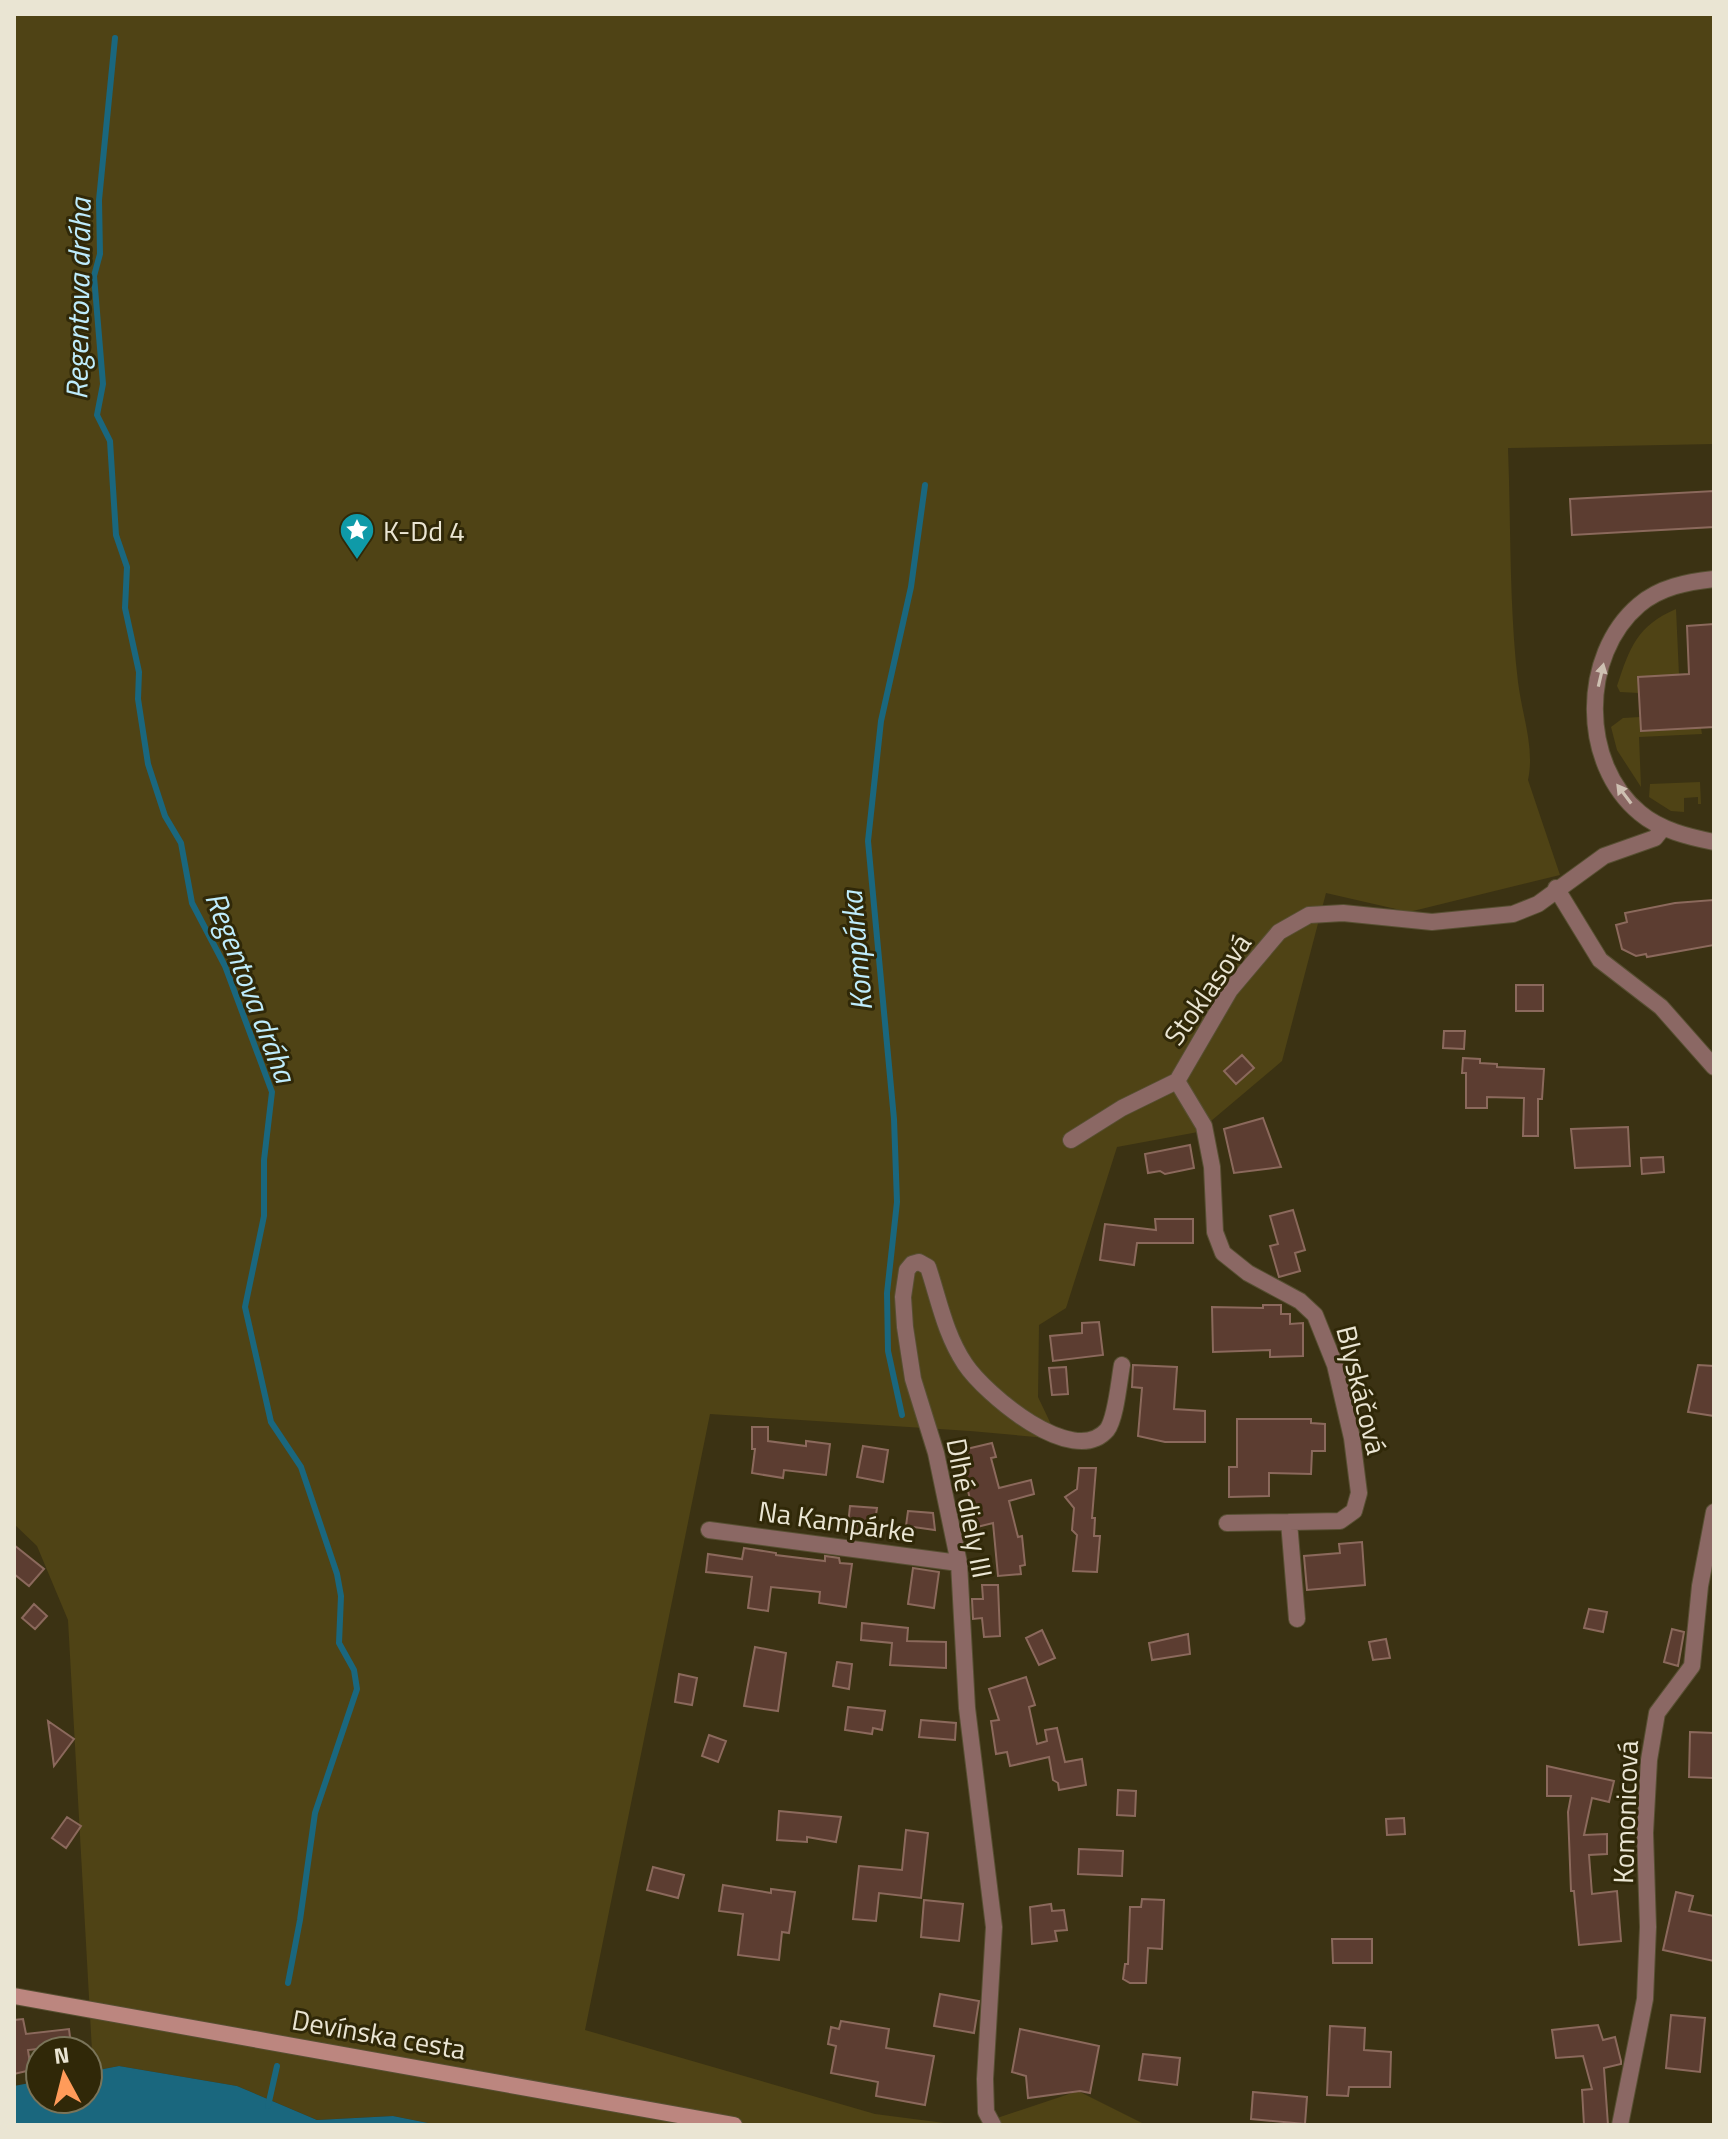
<svg xmlns="http://www.w3.org/2000/svg" width="1728" height="2139" font-family="'Titillium Web',sans-serif">
  <style>
    .green { fill: #4f4315 }
    .water { fill: #1a677e }
    .lines { fill: none; stroke-linecap: round; stroke-linejoin: round }
    .stream { stroke: #1a677e; stroke-width: 6 }
    .building { fill: #5c3d31; stroke: #8b695c; stroke-width: 2 }
    .street-casing { stroke: #574f32; stroke-width: 18 }
    .secondary-casing { stroke: #574f32; stroke-width: 18 }
    .street { stroke: #8b6864; stroke-width: 16 }
    .secondary { stroke: #bc867f; stroke-width: 16 }
    .oneway { fill: #cec0b2 }
    .labels { text-anchor: middle; dominant-baseline: central; stroke-width: 6; stroke-linejoin: round; paint-order: stroke }
    .poi-label { font-size: 28px; fill: #eae5d3; stroke: #302808; text-anchor: start }
    .street-label { font-size: 28px; fill: #eae5d3; stroke: #302808 }
    .water-label { font-size: 30px; font-style: italic; fill: #beecfc; stroke: #302808 }
  </style>
  <rect width="100%" height="100%" fill="#3b3213"/>
  <path class="green" d="M14,14H1714V444L1508,448C1511,525 1509,605 1518,682C1522,715 1535,748 1528,780L1560,875L1409,912L1326,893L1282,1061L1198,1132L1117,1147L1066,1308L1039,1325L1038,1397L1058,1439L970,1431L710,1414L585,2030L875,2114L960,2125H438L393,2116L317,2120L237,2086L119,2066L88,2072V2053L92,2051L68,1620L37,1546L14,1524Z
    M1676,609L1679,675L1638,677L1639,693L1620,692L1617,686C1630,647 1637,626 1676,609Z
    M1640,717L1641,731L1701,728L1702,734L1639,737L1641,787L1617,750L1611,727L1623,718Z
    M1700,782L1701,804H1698V797L1684,798V812L1671,811L1649,797L1650,784Z
    M1078,2091L1146,2125H976Z"/>
  <path class="water" d="M119,2066L237,2086L317,2120L393,2116L438,2125H14V2086L40,2081V2099H88V2072Z"/>
  <g class="lines">
    <path class="stream" d="M115,38L99,200L100,254L94,276L103,384L97,415L110,441L116,535L127,567L125,608L139,672L138,699L148,764L165,816L181,843L192,903L225,966L272,1092L264,1160V1216L245,1307L271,1422L301,1467L337,1574L341,1596L339,1643L354,1670L357,1689L315,1813L300,1920L288,1983
      M902,1415L888,1351L887,1293L897,1202L894,1119L868,841L881,721L911,587L925,485
      M268,2106L277,2066"/>
  </g>
  <path class="building" d="M1714,491V527L1572,535L1570,499Z
    M1714,624V727L1641,731L1638,677L1689,674L1687,626Z
    M1713,900L1714,945L1647,957L1646,954L1636,956L1622,949L1616,925L1627,922L1625,913L1675,903Z
    M1516,985H1543V1011H1516Z
    M1444,1031H1465L1464,1049L1443,1048Z
    M1242,1055L1254,1068L1236,1084L1224,1071Z
    M1463,1058L1480,1059V1063L1497,1064V1067L1544,1069L1542,1099H1538V1136H1523L1524,1098L1487,1097V1108H1466V1073H1462Z
    M1263,1118L1281,1167L1234,1173L1224,1129Z
    M1628,1127L1630,1166L1575,1168L1571,1129Z
    M1190,1145L1194,1168L1165,1174L1160,1171L1148,1173L1145,1154Z
    M1663,1157L1664,1172L1642,1174L1641,1158Z
    M1293,1210L1305,1250L1295,1253L1300,1271L1279,1277L1270,1246L1278,1244L1270,1216Z
    M1155,1219H1193V1243H1137L1134,1265L1100,1260L1105,1224L1156,1230Z
    M1263,1305H1281V1314H1290V1324L1303,1323V1356L1270,1357V1350L1213,1352L1212,1307L1263,1308Z
    M1099,1322L1103,1355L1053,1361L1050,1336L1082,1333V1323Z
    M1133,1365L1177,1367L1174,1409L1205,1411V1442H1165L1138,1436L1142,1388L1132,1387Z
    M1698,1365L1714,1366V1416L1688,1412Z
    M1066,1367L1068,1394L1052,1395L1049,1368Z
    M1237,1419H1311V1423L1325,1424V1451H1312L1311,1474L1269,1473V1496L1229,1497V1467H1237Z
    M752,1427H768V1441L806,1446V1441L830,1444L826,1475L784,1470L783,1478L752,1473L755,1449H752Z
    M992,1443L996,1457L991,1458L999,1488L1031,1480L1034,1494L1009,1501L1018,1537L1022,1536L1025,1565L1020,1566L1021,1574L998,1576L993,1523L977,1527L958,1451Z
    M863,1446L888,1450L883,1482L857,1477Z
    M1079,1468H1096L1092,1518H1095L1094,1536H1100L1097,1572L1073,1571L1077,1535L1072,1530L1074,1508L1065,1497L1077,1489Z
    M850,1506L877,1508L873,1535L847,1534Z
    M908,1511L933,1513L935,1530L906,1526Z
    M1362,1542L1365,1585L1307,1590L1304,1556L1340,1553L1339,1544Z
    M14,1545L44,1569L29,1586L14,1574Z
    M744,1548L776,1553V1555L825,1561V1556L839,1558L840,1563L852,1564L846,1607L819,1603L820,1592L771,1587L768,1611L748,1608L752,1577L706,1572L708,1554L742,1559Z
    M913,1568L939,1572L934,1608L908,1604Z
    M982,1585H998L1000,1636L984,1637L982,1618L973,1619L972,1599H983Z
    M34,1604L47,1616L35,1629L22,1618Z
    M1589,1609L1607,1612L1603,1632L1584,1628Z
    M862,1623L908,1628L907,1641L946,1642V1668L890,1665L892,1643L861,1640Z
    M1672,1629L1684,1632L1678,1666L1664,1662Z
    M1042,1630L1055,1658L1039,1665L1026,1638Z
    M1188,1634L1190,1654L1152,1660L1149,1643Z
    M1386,1639L1390,1658L1373,1660L1369,1642Z
    M755,1647L786,1653L778,1711L744,1706Z
    M837,1662L852,1664L849,1689L833,1686Z
    M679,1674L697,1678L692,1705L675,1702Z
    M1026,1677L1035,1705L1029,1707L1037,1744L1047,1741L1045,1730L1057,1728L1065,1762L1082,1759L1086,1785L1059,1790L1058,1783L1053,1780L1049,1757L1010,1766L1007,1752L996,1754L991,1721L999,1720L989,1689Z
    M848,1707L885,1711L882,1730L873,1728L872,1734L845,1730Z
    M921,1720L956,1723L955,1740L919,1737Z
    M48,1721L74,1739L54,1766Z
    M1690,1732L1714,1733L1713,1778L1689,1777Z
    M709,1735L726,1741L718,1762L702,1756Z
    M1547,1766L1614,1781L1609,1802L1592,1798L1584,1835L1607,1834V1854L1589,1855L1592,1894L1617,1891L1621,1941L1579,1945L1574,1891H1571L1568,1812L1571,1796H1547Z
    M1118,1790L1136,1791L1135,1816L1117,1815Z
    M779,1811L841,1817L836,1842L807,1837V1842L777,1840Z
    M67,1817L81,1826L66,1848L52,1838Z
    M1404,1818L1405,1834L1387,1835L1386,1819Z
    M906,1830L928,1833L921,1898L879,1893L876,1921L853,1919L859,1866L902,1870Z
    M1079,1849L1123,1851L1122,1876L1078,1874Z
    M653,1867L684,1875L678,1898L647,1890Z
    M723,1885L771,1893V1889L795,1892L789,1933L782,1932L779,1960L738,1955L743,1914L719,1911Z
    M1676,1892L1693,1896L1689,1911L1714,1916V1961L1663,1950Z
    M1142,1899L1164,1900L1162,1949L1148,1948L1146,1983H1130L1123,1979L1125,1964H1128L1130,1907H1141Z
    M924,1900L963,1904L959,1941L921,1937Z
    M1051,1904L1052,1911L1064,1910L1067,1930L1055,1931L1057,1941L1032,1944L1030,1907Z
    M1332,1939H1372V1963H1333Z
    M940,1994L979,2001L974,2033L934,2026Z
    M1671,2015L1705,2018L1700,2072L1666,2068Z
    M23,2019L26,2034L69,2029L71,2045L28,2050L31,2070L14,2074V2020Z
    M841,2021L889,2029L886,2048L934,2056L925,2105L876,2096L878,2082L831,2073L836,2046L828,2044L831,2027L839,2029Z
    M1598,2025L1603,2040L1615,2037L1621,2061V2064L1604,2068L1608,2125H1584L1582,2090L1592,2089L1583,2056L1556,2058L1552,2030Z
    M1330,2026L1365,2028L1364,2050L1391,2052L1390,2087H1349L1348,2096L1327,2095Z
    M1020,2029L1099,2046L1090,2093L1080,2091L1028,2098L1026,2076L1012,2072Z
    M1143,2054L1180,2058L1177,2085L1139,2080Z
    M1253,2092L1307,2097L1305,2124L1251,2119Z"/>
  <g class="lines">
    <defs>
      <path id="street" d="M1714,579C1687,582 1660,587 1639,605C1580,655 1580,764 1640,813C1660,830 1689,837 1714,842
        M1556,888L1600,960L1661,1007L1714,1067
        M1177,1081L1204,1126L1212,1167L1215,1232L1223,1253L1248,1273L1300,1301L1315,1315L1335,1365L1352,1438L1359,1493L1354,1511L1340,1521L1289,1522L1297,1619
        M1071,1140L1122,1108L1177,1081L1230,990L1279,932L1309,915L1343,913L1432,922L1513,914L1538,904L1604,856L1655,838L1663,828
        M1227,1523L1289,1522
        M709,1530L959,1563
        M993,2125L986,2112L985,2079L994,1927L967,1708L959,1563L936,1453L913,1379L905,1327L903,1297L907,1270L912,1264L919,1262L928,1267C939,1300 945,1334 965,1364C985,1394 1073,1469 1107,1430C1116,1418 1119,1381 1122,1365
        M1620,2125L1645,1999L1648,1927L1645,1833L1649,1760L1657,1713L1692,1666L1700,1586L1714,1512"/>
      <path id="secondary" d="M14,1996L734,2125"/>
    </defs>
    <use href="#street" class="street-casing"/>
    <use href="#secondary" class="secondary-casing"/>
    <use href="#street" class="street"/>
    <use href="#secondary" class="secondary"/>
  </g>
  <defs><path id="oneway-solid" d="M-6-.8H1V-3.2L6.5 0L1 3.2V.8H-6Z" transform="scale(2)"/></defs>
  <g class="oneway">
    <use href="#oneway-solid" transform="translate(1601 675) rotate(-77)"/>
    <use href="#oneway-solid" transform="translate(1624 794) rotate(-127)"/>
  </g>
  <defs>
    <symbol id="sight-pin" viewBox="-11 -11 22 30"><path d="M0 17L-7.5 6A9.5 9.5 0 1 1 7.5 6Z" fill="#0f9aa8" stroke="#302808"/><path d="M0-6L1.8-2.2L6-1.7L2.9 1.2L3.7 5.4L0 3.3L-3.7 5.4L-2.9 1.2L-6-1.7L-1.8-2.2Z" fill="#fff"/></symbol>
  </defs>
  <g fill-rule="evenodd">
    <use href="#sight-pin" x="337" y="510" width="40" height="54"/>
  </g>
  <g class="labels">
    <g class="poi-label">
      <text x="383" y="530">K-Dd 4</text>
    </g>
    <g class="street-label">
      <text transform="translate(1207 989) rotate(-55)">Stoklasová</text>
      <text transform="translate(1362 1390) rotate(76)">Blyskáčová</text>
      <text transform="translate(970 1508) rotate(79)">Dlhé diely III</text>
      <text transform="translate(837 1521) rotate(8)">Na Kampárke</text>
      <text transform="translate(1625 1812) rotate(-88)">Komonicová</text>
      <text transform="translate(379 2034) rotate(10)">Devínska cesta</text>
    </g>
    <g class="water-label">
      <text transform="translate(78 299) rotate(-89)">Regentova dráha</text>
      <text transform="translate(856 951) rotate(-95)">Kompárka</text>
      <text transform="translate(251 987) rotate(69)">Regentova dráha</text>
    </g>
  </g>
  <rect width="1728" height="2139" fill="none" stroke="#eae5d3" stroke-width="32"/>
  <g transform="translate(64 2075) rotate(353)"><circle r="38" fill="#302808" stroke="#7a7459" stroke-width="2"/>
  <path d="M0-6L14 30L0 20L-14 30Z" fill="#ff9b5a"/>
  <text y="-12" font-size="22" font-weight="bold" text-anchor="middle" fill="#eae5d3">N</text>
  </g>
</svg>
